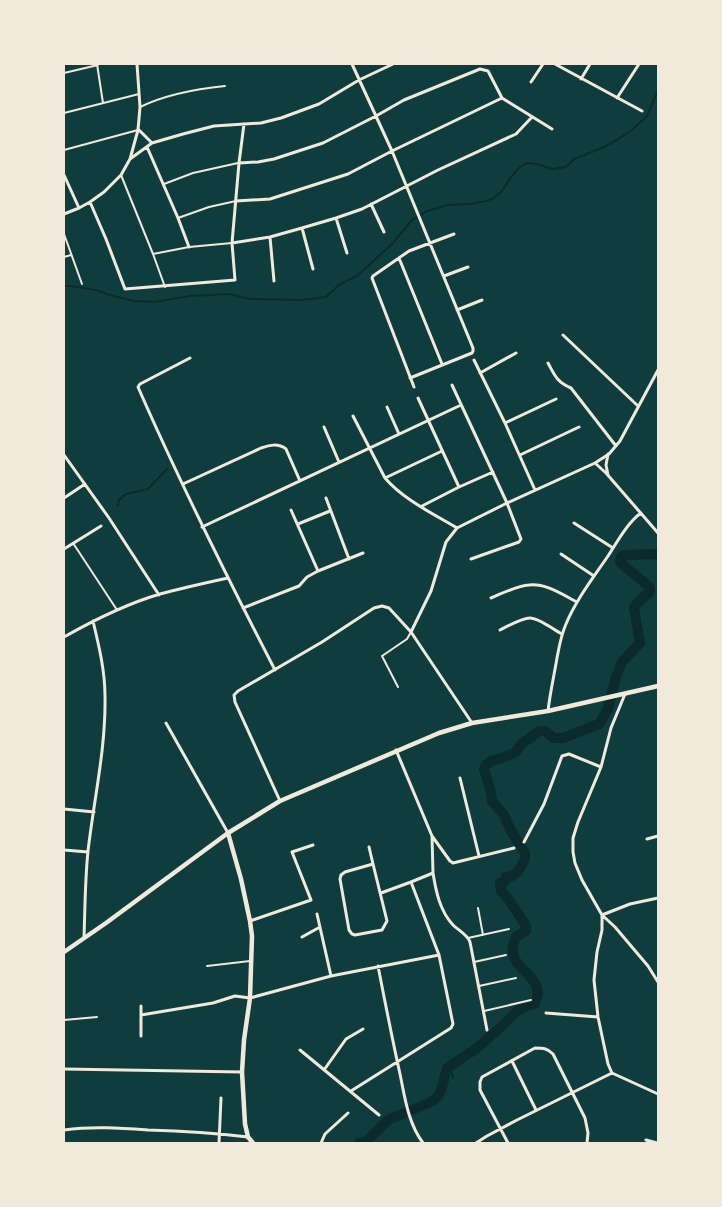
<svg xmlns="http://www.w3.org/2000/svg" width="722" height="1207" font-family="Georgia,serif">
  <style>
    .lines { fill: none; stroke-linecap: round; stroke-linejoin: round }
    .stream { stroke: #0a2a2b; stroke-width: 2 }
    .river { stroke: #0a2a2b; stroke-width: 10 }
    .service { stroke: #f1e9da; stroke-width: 2 }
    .minor { stroke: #f1e9da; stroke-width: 3 }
    .tertiary { stroke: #f1e9da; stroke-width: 4.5 }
    .secondary { stroke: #f1e9da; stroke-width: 4.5 }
  </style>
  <rect width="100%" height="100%" fill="#0f3d3e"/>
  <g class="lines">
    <path class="stream" d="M64,286H71L96,290L109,295L134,301L155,302L190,296L229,294L250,299L301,300L326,297L340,284L357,276L367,267L392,244L412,220L427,211L448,205L469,204L486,201L494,198L502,191L511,177L520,167L527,163L537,164L552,169L566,167L574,159L602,148L617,140L633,129L647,116L658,90
      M118,506L119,500L126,494L148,489L167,469
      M447,1068L452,1073L453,1078"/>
    <path class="river" d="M359,1143L367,1141L388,1120L433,1101L439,1095L442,1087L447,1068L477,1048L503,1025L517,1011L526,1006L535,1004C536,1001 538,996 538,993C537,973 509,968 513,945C514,943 515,939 516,937C519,934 523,933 526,931V926L510,901L501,891L500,883L505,881L506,877L512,876L518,872L525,859V853L510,829L504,815L492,801L491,792L484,769L486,765L491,761L502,758L516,752L521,744L540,731H545L554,738H563L599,724L608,709L616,677L622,662L640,643L634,608C637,601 644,597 650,592V588L646,584L623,565L620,562L621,557L624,555L658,554"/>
    <path class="service" d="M97,64L103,103
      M64,73L98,65
      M140,107C167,94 195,89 225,86
      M64,113L139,94
      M64,150L138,130
      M121,175L153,254L165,287
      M164,184L193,173L238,163
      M178,218L209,207L236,201
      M64,234L82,284
      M153,254L189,247L232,243
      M64,257L71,255
      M73,543L117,610
      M398,687L382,656L407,639L411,632
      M478,908L483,935
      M468,938L509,929
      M474,962L506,955
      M207,966L250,961
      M479,986L516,978
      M484,1011L531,1000
      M64,1020L97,1017"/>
    <path class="minor" d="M352,64L392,151L473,348V351L472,353L410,378
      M555,64L642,111
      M581,79L590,64
      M531,82L543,64
      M617,98L639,64
      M139,130L152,143
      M147,147L178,218L189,247
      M130,159L138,130L140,107L137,64
      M239,163L258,162L274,159L323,143L376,116L404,100L480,69L488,71L502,98L552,129
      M64,175L79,208
      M236,201L270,199L348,174L392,151L502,98
      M90,202L106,239L125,289L235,280L232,243L239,163L244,124
      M371,204L384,232
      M64,214L79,208L90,202L104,192L121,175L130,159L152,143L183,134L214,126L261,123L281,118L319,104L359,80L393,64
      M336,218L347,253
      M302,228L313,269
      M270,237L274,281
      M232,243L270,237L302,228L336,218L362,209L438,170L516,134L532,117
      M399,258L442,364
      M444,276L468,267
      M457,310L482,300
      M563,335L638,406
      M190,358L140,384L138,387C180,483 227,577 275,670
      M474,360L505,423L535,490
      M548,363C555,376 557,382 571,388L616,446
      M480,373L516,353
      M452,385L507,503L521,539L519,542L471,559
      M414,387L372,278L373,276L409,251L454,234
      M418,398L459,487
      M387,407L399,434
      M353,416L385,478C404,500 432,513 457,528
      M505,423L556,399
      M324,427L339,462
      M64,455L109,518L159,595
      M520,455L579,427
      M595,463L606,473L658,533
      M608,475L606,465L608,454
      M385,478L442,451
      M183,484L261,448C270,445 278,443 286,449L300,481
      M64,498L85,484
      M326,498L349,559
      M422,506L459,487L493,472
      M291,510L318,571
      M574,523L613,548
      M298,524L330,511
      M202,527L461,405
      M64,549L101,526
      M561,554L594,576
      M491,598C503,593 516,586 529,585C546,583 563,595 577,602
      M243,608L299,586L307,577L318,571L363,553
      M500,630C508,626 522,618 530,618C539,618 554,630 562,634
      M411,632L431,591L446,542L457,528L507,503L595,463L609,454L620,441L658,370
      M64,637C94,620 126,604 160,594C182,588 205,583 228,578
      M625,694L611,728L601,767L578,822L573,838V852L575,863L582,880L602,915L615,927L648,966L658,982
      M548,711C550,693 554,676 557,658C559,647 561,635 566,624C576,600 593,578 608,556C617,542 628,522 641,513
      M166,723L228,833
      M460,778L479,856
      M280,801L235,702L234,695L238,691L322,642L374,608L382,606L389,608L411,632L472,723
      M64,809L94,812
      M432,836L450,861L453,863L514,848
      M647,839L658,836
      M524,842L544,804L562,756L569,754L601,767
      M369,847L373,864
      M64,850L88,852
      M373,864L387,921L382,930L355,935L352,934L349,930L340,879L341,875L345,872Z
      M433,873C436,892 440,911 453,925C459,931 467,934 470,942L487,1030
      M381,893L411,882
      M658,898L630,904L602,915V930L597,952L594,980L598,1017L608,1064L612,1073L658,1094
      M317,914L331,976
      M250,921L311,900L292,852L313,845
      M302,937L320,927
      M84,938C85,909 85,880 88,851C94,799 106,748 105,696C105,671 99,646 93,621
      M378,966C385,1002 392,1038 400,1074C405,1098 408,1123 423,1143
      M141,1006V1036
      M546,1013L598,1017
      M141,1015L213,1003L235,996L250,998L331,976L439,955
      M300,1050L379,1115
      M512,1061L536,1110
      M64,1069L242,1072
      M324,1070L346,1039L363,1029
      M351,1091L451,1028L453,1024L439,955L411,882L433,873L432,836L396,750
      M64,1130C92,1126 120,1128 148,1130C181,1131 214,1133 248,1137
      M646,1140L657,1143
      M219,1143L221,1098
      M321,1143L325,1134L348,1113
      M476,1143L487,1136L517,1120L612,1073
      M508,1143L480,1090V1082L482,1077L535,1048C543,1048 547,1048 553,1054L585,1118L588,1133L587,1143"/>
    <path class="tertiary" d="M228,833L241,879L250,921L252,936L250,998L244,1040L242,1072L245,1124L248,1137L253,1143"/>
    <path class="secondary" d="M64,952L106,923L228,833L280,801L439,733L472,723L548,711L658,686"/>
  </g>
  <rect width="722" height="1207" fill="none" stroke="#f1e9da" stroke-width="130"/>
</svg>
